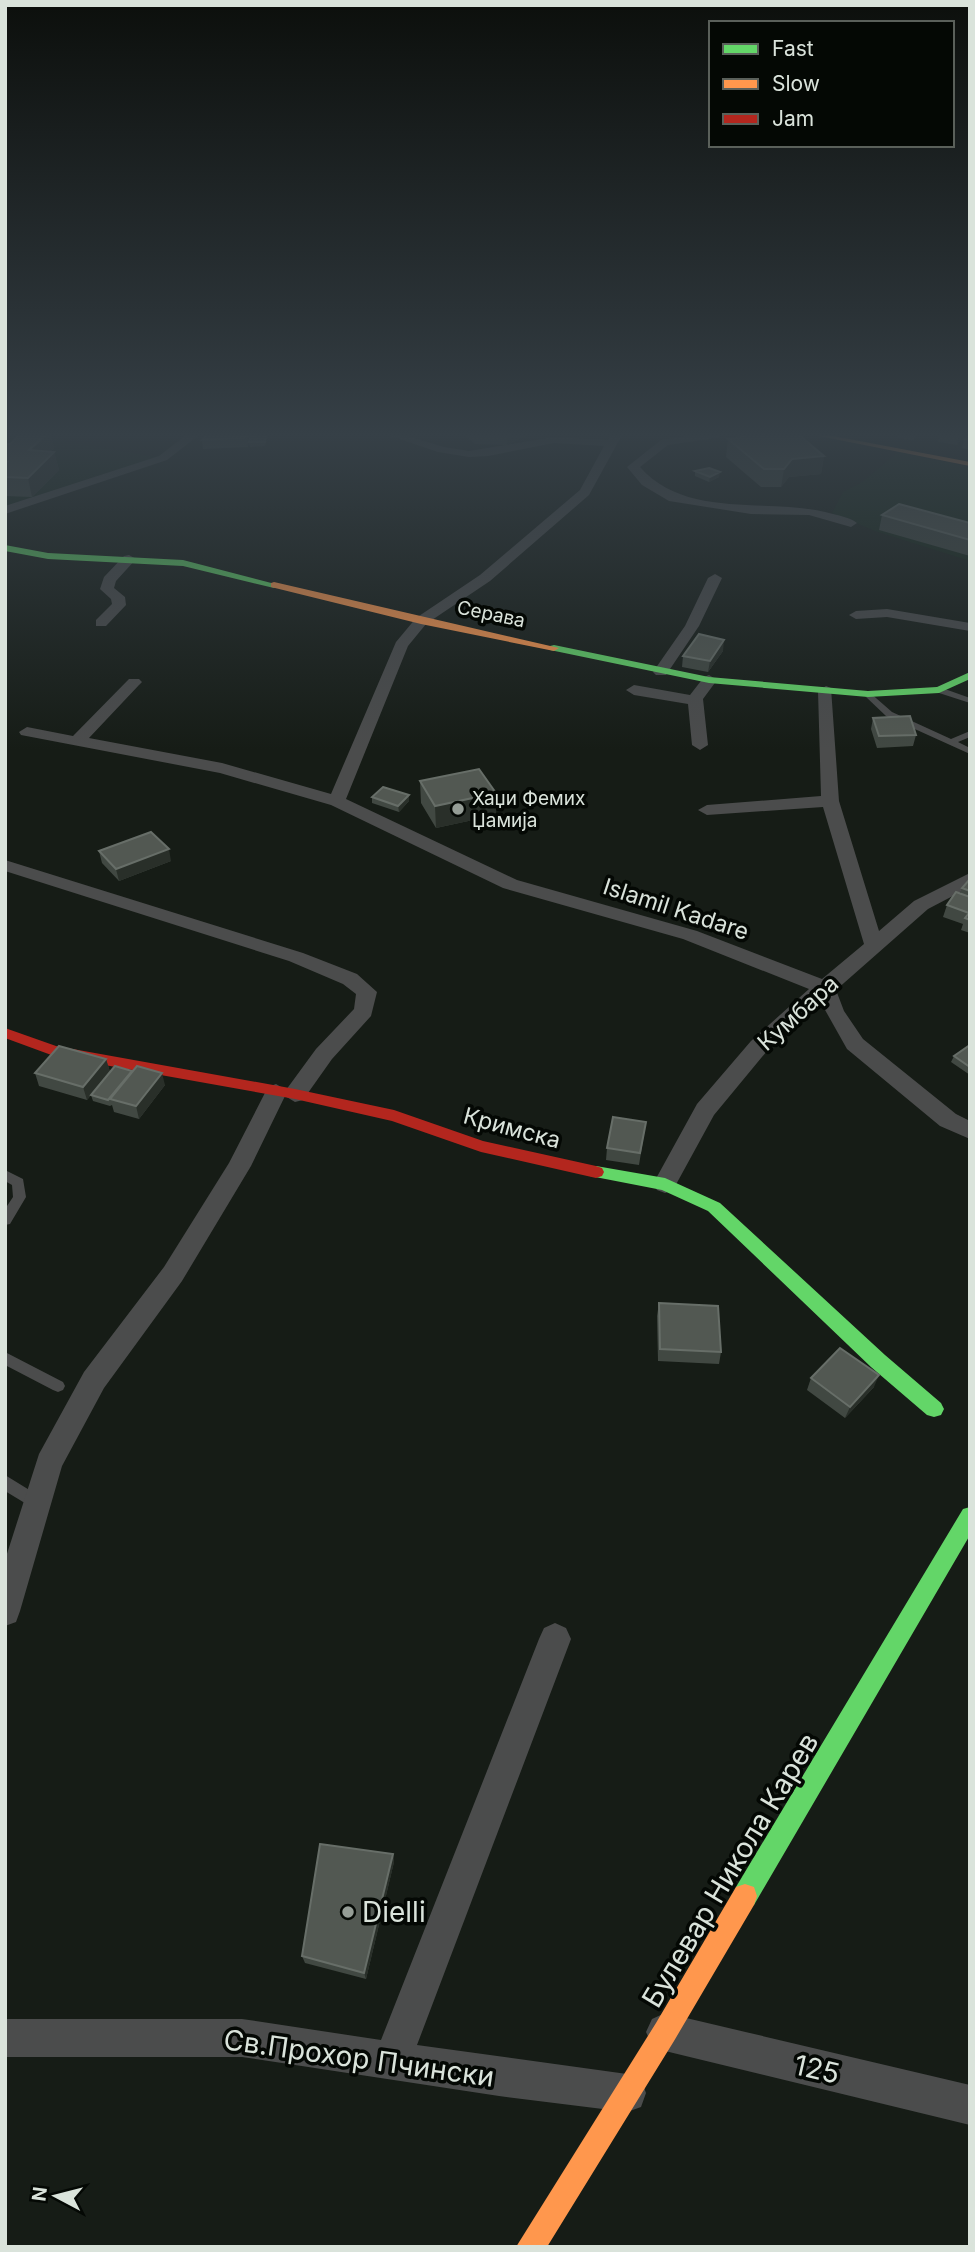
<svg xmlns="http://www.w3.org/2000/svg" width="975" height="2252" font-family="Inter,sans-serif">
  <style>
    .built { fill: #142516 }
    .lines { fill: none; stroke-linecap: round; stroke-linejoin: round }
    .lane { fill: #4b4c4c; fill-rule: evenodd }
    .street { fill: #4b4c4c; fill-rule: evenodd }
    .fast { fill: #63d668; fill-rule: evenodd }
    .slow { fill: #ff974d; fill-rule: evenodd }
    .jam { fill: #b3261e; fill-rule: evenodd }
    .wall { fill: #414842 }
    .shaded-wall { fill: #292f29 }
    .building { fill: #525852; stroke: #676e68; stroke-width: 2 }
    .poi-dot { fill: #959d96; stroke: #040804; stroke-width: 2.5 }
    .labels { text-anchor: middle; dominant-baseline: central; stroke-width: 7; stroke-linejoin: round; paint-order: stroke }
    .far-street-label { font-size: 19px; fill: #dae3db; stroke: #040804 }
    .far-poi-label { font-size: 19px; fill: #dae3db; stroke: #040804; text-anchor: start }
    .street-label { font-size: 23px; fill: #dae3db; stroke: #040804 }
    .near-street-label { font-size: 28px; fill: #dae3db; stroke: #040804 }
    .near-poi-label { font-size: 28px; fill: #dae3db; stroke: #040804; text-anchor: start }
  </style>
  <rect width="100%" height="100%" fill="#161c16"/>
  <path class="built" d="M5,435H31L161,458L5,507Z
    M898,452L970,467V561L875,531L832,513L843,492L861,483Z"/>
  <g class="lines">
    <path class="lane" d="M936,688H942L970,698V703L936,692Z
      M868,691L892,712L951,739L970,731V737L958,742L970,748V754L886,716L865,696L864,694Z
      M5,1170L23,1179L26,1197L10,1224L5,1225V1209L13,1197L12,1185L5,1181Z
      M5,1352L63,1382L65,1386L63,1390L58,1392L53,1390L5,1365Z
      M5,1475L44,1499L46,1504L44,1509L38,1511L5,1491Z"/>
    <path class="street" d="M186,435H199L167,460L5,514V506L159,456Z
      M388,435H404L444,447L469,451L554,437L608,440L611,435H622L589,495L490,581L426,624L408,646L346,799L517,880L697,931L822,979L864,944L823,807L707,815L698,810L707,805L821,796L818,691L826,686L831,688L839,801L879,931L914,901L970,873V887L928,909L836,990L844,1011L863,1039L956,1114L970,1121V1139L940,1126L847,1049L820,1001L767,1051L714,1115L673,1190L665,1193L657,1190L653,1184L697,1104L751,1041L809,989L683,939L503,888L331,805L220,773L21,735L19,732L27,727L73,736L129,679H139L142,682L139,685L89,738L222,763L331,794L396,642L416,618L480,575L580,490L604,446L554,443L488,456L469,457L438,452Z
      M694,435H722L716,438L668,445L640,467C687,521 771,496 833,514C841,516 851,518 857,523L851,527L809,515L751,514L669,501L642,485L627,467L661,440Z
      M129,555L136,559L116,581L114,588L125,597L126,605L106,626H96V620L112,604L111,599L100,589L104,577L124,556Z
      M715,574L722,578L699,626L666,675H656L653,672L685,626L708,578Z
      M887,609L970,623V631L887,617L856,619L849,615L856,611Z
      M709,675L717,680L703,699L708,745L700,750L692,745L688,704L634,695L626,690L634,685L690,695L704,677Z
      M5,860L303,953L357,974L377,992L371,1016L332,1059L303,1100L295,1102L285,1096L251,1166L182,1281L104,1388L62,1466L20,1611L16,1622L5,1626V1560L39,1454L84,1372L164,1267L229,1163L268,1087L276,1084L286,1090L316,1049L354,1009L356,994L343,984L289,961L5,871Z
      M555,1623L566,1628L571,1639L417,2045L627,2074L641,2079L646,2093L641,2107L627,2112L499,2096L242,2057H5V2019H242L381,2040L539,1639L544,1628Z
      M665,2013L970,2085V2125L665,2051L652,2045L646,2032L652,2019Z"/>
    <path class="fast" d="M5,545L48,553L183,560L279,585L274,588L183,566L48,559L5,551Z
      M554,645L709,677L868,691L937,687L970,672V679L939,693L868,697L709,683L550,650V646Z
      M596,1166L665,1178L720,1203L885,1355L941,1403L944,1409L941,1415L934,1417L927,1415L871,1367L708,1211L662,1190L590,1176L588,1172L590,1168Z
      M970,1507V1535L754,1905L745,1908L736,1905L733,1896L736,1887L963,1509Z"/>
    <path class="slow" d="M814,435H828L970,462V466Z
      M274,582L559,648L554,651L421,624L271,587V583Z
      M745,1884L754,1887L757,1896L754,1905L674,2041L547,2247H516L656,2023L736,1887Z"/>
    <path class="jam" d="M5,1028L56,1046L295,1089L394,1110L483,1141L596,1166L602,1168L604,1172L602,1176L596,1178L481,1152L392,1121L295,1099L54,1056L5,1038Z"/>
  </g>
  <path class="wall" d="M20,435H51L54,448L51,451L54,452L59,470L32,497L5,496V444H10Z
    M207,435L249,438L248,447L203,449L202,440Z
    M251,435H267L265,446L250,447L249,442Z
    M465,435H525V436L507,445L475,444Z
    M897,435H916L913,440L897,438Z
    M939,435H963L962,438L957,445L938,442Z
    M970,435V450L962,448L964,439Z
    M728,439L824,456L821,474L789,477L781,487H761L726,457Z
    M695,471L719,477L709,482L695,476Z
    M882,515L970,523V556L879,530Z
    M723,651L708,672L682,667L683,656Z
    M873,718L916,735L913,746L877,748L871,729Z
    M420,781L496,815L436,828L421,803Z
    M409,795V801L399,812L372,803V797Z
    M99,851L171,861L119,881L102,863Z
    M970,879V933L961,930L963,924L943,917L947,905L960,894L962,888Z
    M970,1045V1075L951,1062L954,1056Z
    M106,1059L110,1072L87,1100L39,1086L35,1073Z
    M132,1071L165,1085L139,1119L114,1112L112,1105L110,1106L93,1101L91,1095Z
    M646,1122L639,1165L606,1160L607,1148Z
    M659,1303L721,1352L719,1364L658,1361L657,1316Z
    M811,1378L874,1387L845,1418L807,1390Z
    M393,1854L394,1862L366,1979L305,1963L302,1956Z"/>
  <path class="shaded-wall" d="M46,435H51L54,448L34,468L29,450Z
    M247,435H249V438L248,447Z
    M507,435H525V436L507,445Z
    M959,435H963L962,438L957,445Z
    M54,452L59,470L32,497L28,478Z
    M824,456L821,474L789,477L781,487L784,469L792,459Z
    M720,472L719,477L709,482L710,477Z
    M724,640L723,651L708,672L710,661Z
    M496,793V815L436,828L435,806Z
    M409,795V801L399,812L398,806Z
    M169,849L171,861L119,881L116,869Z
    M106,1059L110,1072L87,1100L83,1087Z
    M162,1073L165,1085L139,1119L136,1106Z
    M879,1375L874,1387L845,1418L850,1407Z
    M393,1854L394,1862L366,1979L364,1973Z"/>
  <path class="building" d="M20,435H46L29,450L54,452L28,478L5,477V464L7,462H5V444H10Z
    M207,435H247V437L202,440Z
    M251,435H266L265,442H249Z
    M743,435H799L824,456L792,459L784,469H764L728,439L743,437Z
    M968,435H970V440L964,439Z
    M709,468L720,472L710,477L695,471Z
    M899,504L970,523V540L882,515Z
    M699,634L724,640L710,661L683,656Z
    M910,716L916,735L879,736L873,718Z
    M479,769L496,793L435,806L420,781Z
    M383,787L409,795L398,806L372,797Z
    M151,832L169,849L116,869L99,851Z
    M970,879V891L962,888Z
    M956,892L970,897V920L965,918L969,913L947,905Z
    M970,1045V1067L954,1056Z
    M59,1046L106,1059L83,1087L35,1073Z
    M115,1066L132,1071L108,1100L91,1095Z
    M137,1066L162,1073L136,1106L110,1099Z
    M613,1117L646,1122L640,1153L607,1148Z
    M659,1303L718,1306L721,1352L660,1349Z
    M840,1348L879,1375L850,1407L811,1378Z
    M320,1844L393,1854L364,1973L302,1956Z"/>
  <linearGradient id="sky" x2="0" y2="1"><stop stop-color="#0c0f0c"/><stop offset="0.58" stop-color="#364047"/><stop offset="1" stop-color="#364047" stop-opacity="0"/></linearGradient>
  <rect width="975" height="750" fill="url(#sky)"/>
  <g class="poi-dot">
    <circle cx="458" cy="809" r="7"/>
    <circle cx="348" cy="1912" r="7"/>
  </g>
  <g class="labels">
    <g class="far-street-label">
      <text transform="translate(491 614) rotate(12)">Серава</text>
    </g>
    <g class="far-poi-label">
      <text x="472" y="798">Хаџи Фемих<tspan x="472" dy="22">Џамија</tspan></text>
    </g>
    <g class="street-label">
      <text transform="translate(676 909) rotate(18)">Islamil Kadare</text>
      <text transform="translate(798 1013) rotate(-42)">Кумбара</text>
      <text transform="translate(512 1128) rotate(15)">Кримска</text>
    </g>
    <g class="near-street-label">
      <text transform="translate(730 1870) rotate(-59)">Булевар Никола Карев</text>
      <text transform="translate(359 2058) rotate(8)">Св.Прохор Пчински</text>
      <text transform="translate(817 2069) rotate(13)">125</text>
    </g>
    <g class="near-poi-label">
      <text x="362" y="1912">Dielli</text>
    </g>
  </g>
  <rect width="975" height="2252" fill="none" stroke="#dae3db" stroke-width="14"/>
  <rect x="709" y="21" width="245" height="126" fill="#040804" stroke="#5a605a" stroke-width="2"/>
  <rect x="723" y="44" width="35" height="10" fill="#63d668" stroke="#5a605a" stroke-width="2"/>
  <text x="772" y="56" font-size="21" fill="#dae3db">Fast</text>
  <rect x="723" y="79" width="35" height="10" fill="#ff974d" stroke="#5a605a" stroke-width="2"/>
  <text x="772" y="91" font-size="21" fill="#dae3db">Slow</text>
  <rect x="723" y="114" width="35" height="10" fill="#b3261e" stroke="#5a605a" stroke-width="2"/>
  <text x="772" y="126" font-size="21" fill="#dae3db">Jam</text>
  <g transform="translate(56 2196) rotate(277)" stroke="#040804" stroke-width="5" paint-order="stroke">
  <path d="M0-5L12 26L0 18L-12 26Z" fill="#dae3db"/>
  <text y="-10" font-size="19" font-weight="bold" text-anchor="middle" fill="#dae3db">N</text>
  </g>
</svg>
